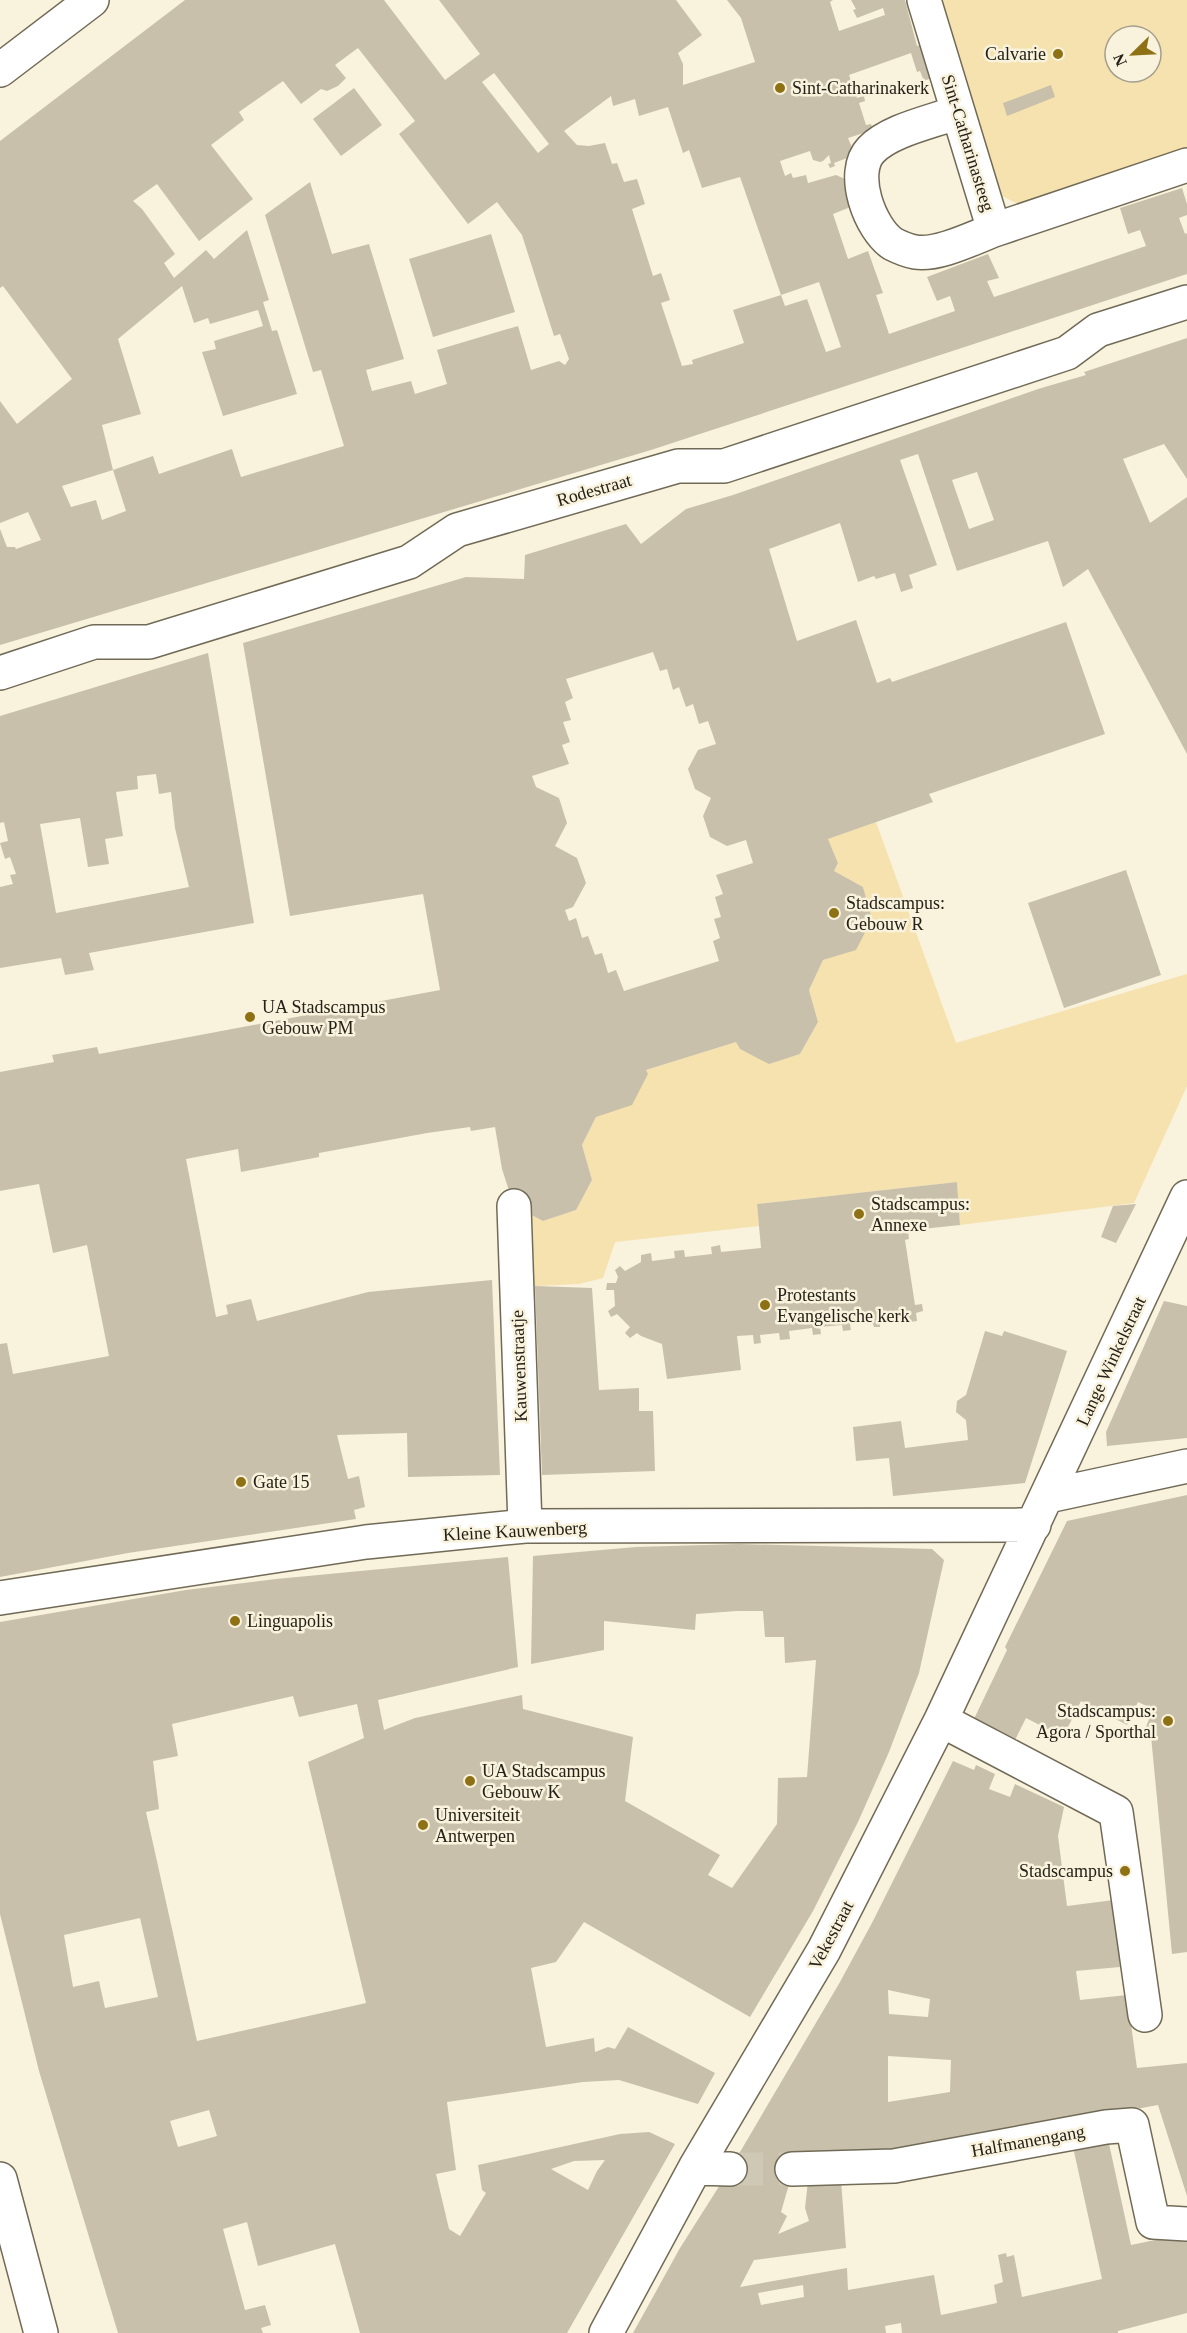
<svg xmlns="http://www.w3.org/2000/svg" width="1187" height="2333" font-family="'Times New Roman',serif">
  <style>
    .green { fill: #f5e2ae; fill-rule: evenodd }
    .building { fill: #c8c0ab; fill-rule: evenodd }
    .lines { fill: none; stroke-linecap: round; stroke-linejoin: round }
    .minor-tunnel { stroke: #cec8b5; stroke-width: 33; stroke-dasharray: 33 16; stroke-linecap: butt }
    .minor-casing { stroke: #716a57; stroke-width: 36 }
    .minor { stroke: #fff; stroke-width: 33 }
    .poi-dot { fill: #8d7114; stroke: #f9f2dc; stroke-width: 2 }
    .labels { text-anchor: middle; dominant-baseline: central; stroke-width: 5; stroke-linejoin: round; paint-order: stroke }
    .poi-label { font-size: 18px; fill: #242119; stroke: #f9f2dc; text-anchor: start }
    .street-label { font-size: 18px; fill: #242119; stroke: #f9f2dc }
  </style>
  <rect width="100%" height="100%" fill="#f9f2dc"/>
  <path class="green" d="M934,0H1187V150L1022,206L998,194ZM1115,36H1151V72H1115Z
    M876,822L956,1043L1187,974V1086L1134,1203L960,1225L957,1182L757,1204L759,1226L615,1242L603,1278L579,1284L516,1287L514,1206L543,1221L576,1210L592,1180L582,1145L596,1117L647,1075L646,1070L736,1042L740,1049L769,1063L800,1054L818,1022L809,990L823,960L856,949L872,919L863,887L834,871L838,863L828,839Z"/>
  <path class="building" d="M185,0H384L445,80L480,54L439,0H676L702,35L678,53L683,64V85L755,62L741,18L727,0H833L830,2L839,31L885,15L883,8L857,18L853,10L856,9L851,0H905L917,46L920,45L921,48L924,47L936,76L924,81L920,71L917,72L911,53L849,75L857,98L864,96L865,101L859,103L866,125L871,124L873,130L848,138L855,155L834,163L835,166L830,168L828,164L831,163L829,155L823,161L820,162L813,160L810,151L780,161L785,176L791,173L793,178L806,175L808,183L836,175L845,179L853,206L833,214L848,259L868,251L883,293L876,295L889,334L955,311L950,296L937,301L927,277L988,254L999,278L987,281L994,297L1146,246L1140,230L1128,234L1120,208L1182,188L1187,204V215L1179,218L1185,234L1187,233V274L651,450L0,645V529L7,547H15L16,549L41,540L28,512L0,523V401L17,424L72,379L3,286L0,288V141ZM358,48L415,121L399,134L468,224L497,202L522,235L554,336L560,334L569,359L565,365L559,361L531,370L518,326L437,350L447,384L415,394L411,381L372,391L366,370L404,359L369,244L332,254L310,182L265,215L313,372L321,370L344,446L241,477L232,449L159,474L153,456L113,470L126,511L102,520L96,500L71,507L62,486L113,470L102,425L141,414L118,339L182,286L194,323L208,318L210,324L258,310L263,326L214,341L216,349L202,352L223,416L297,394L277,330L272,331L263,302L269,300L247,230L214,259L206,250L174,278L164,263L175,254L142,209L133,201L157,184L199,241L253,199L211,145L244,120L239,112L283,81L301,104L321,89L327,91L338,86L346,78L335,65ZM494,73L549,144L538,153L482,82ZM611,96L613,106L635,99L639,116L668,107L683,153L689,150L702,188L740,177L781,295L819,282L841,347L826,352L807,299L785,306L781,295L733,310L744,343L692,360L693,364L682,366L661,303L670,300L661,273L653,276L632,209L645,204L637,179L624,182L617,163L612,164L605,143L589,146L577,145L564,131Z
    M1051,85L1055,97L1007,116L1003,103Z
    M354,88L382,125L341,156L313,119Z
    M491,234L515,312L433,337L409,259Z
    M1187,338V479L1164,444L1123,459L1150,523L1187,497V754L1088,569L1063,587L1048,541L957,571L918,454L900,460L937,565L909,575L913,588L901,592L895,573L876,579L874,576L858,582L840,523L769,549L797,641L856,620L877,683L890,678L892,682L1066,622L1105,734L929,794L933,802L828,839L838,863L834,871L863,887L872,919L856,950L823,960L809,990L818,1022L800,1054L769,1064L740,1049L736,1042L646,1070L648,1074L632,1105L596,1117L582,1145L592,1180L576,1210L543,1221L514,1206L502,1169L495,1127L471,1131L470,1127L427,1133L319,1153V1157L241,1172L238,1149L186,1159L216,1317L228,1314L226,1305L251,1299L257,1321L368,1292L492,1280L500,1475L408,1477L407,1433L337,1435L348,1479L359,1476L365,1507L354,1510L356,1519L128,1553L0,1577V1344L7,1343L13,1374L109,1356L87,1245L53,1253L39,1184L0,1191V1072L54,1062L52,1055L97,1047L99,1054L440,990L423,894L290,916L243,643L466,577L524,579L525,555L626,524L641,544L686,509L733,495L1038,389L1086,375L1084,372ZM977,472L994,520L969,529L952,480ZM653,652L660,671L667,669L673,690L679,687L686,707L693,704L699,724L708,721L716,744L698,750L688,769L695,789L711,798L703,816L710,837L727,846L746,840L753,863L716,875L723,894L715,897L721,917L714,919L720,938L713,941L719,961L624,991L616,970L608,973L602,953L595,955L588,936L582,938L576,918L569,921L565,910L573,907L586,883L577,858L555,846L567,823L559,798L536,787L532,776L569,764L562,745L570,742L563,722L571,720L565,702L573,698L566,679Z
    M208,653L254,923L89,953L94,970L65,975L61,958L0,968V887L13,884L10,875L16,874L10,857L5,859L0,843L8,841L4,822L0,823V716ZM156,774L159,794L171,792L175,828L189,887L56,913L40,824L80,818L88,867L109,864L105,839L123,836L116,792L138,789L137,776Z
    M1126,870L1161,975L1064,1008L1028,903Z
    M957,1182L960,1225L903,1231H908L909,1239L905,1240L915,1305L922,1304L923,1311L916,1313L917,1321L910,1322L909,1317L880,1321V1327H874L872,1321L850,1324L851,1330L843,1331L842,1325L820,1327L821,1334L813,1335L812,1328L789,1331L790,1339L780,1340L779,1333L760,1335L761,1343L754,1344L753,1335L737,1336L741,1370L667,1379L662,1344L641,1336L637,1333L630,1338L625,1333L630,1327L617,1314L611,1317L608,1311L615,1306L614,1290H606L607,1283H616L618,1277L615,1270L620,1266L625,1271L641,1262V1255L651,1253L652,1261L675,1258L674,1251L684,1250L685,1257L712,1254L711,1247L720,1245L721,1252L761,1248L757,1204Z
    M1136,1204L1116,1243L1101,1237L1113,1206Z
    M535,1286L592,1288L599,1390L639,1388V1411H653L655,1471L542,1475Z
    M1164,1301L1187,1306V1438L1107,1446L1106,1432Z
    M985,1331L1002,1336L1004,1331L1067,1351L1025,1483L893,1496L889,1458L856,1461L853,1427L901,1421L905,1448L968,1440L966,1420L956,1412L957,1401L966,1395Z
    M1187,1495V1952L1172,1954L1151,1736L1144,1732L1153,1709L1138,1702L1127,1725L1081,1701L1063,1737L1026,1718L1015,1740L973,1721L1007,1650L1005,1647L1067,1521Z
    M739,1544L932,1549L944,1560L919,1673L889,1752L858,1822L813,1911L750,2017L584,1922L556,1962L531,1968L546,2047L594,2038L595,2052L608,2047L615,2049L628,2027L715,2073L698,2104L619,2080L583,2082L447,2102L456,2170L436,2174L449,2229L460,2236L486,2193L482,2190L478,2165L620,2134L649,2132L675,2144L567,2333H360L335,2244L258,2266L247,2222L223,2229L245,2310L265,2305L271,2325L261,2328L263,2333H118L39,2071L0,1914V1622L186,1590L276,1579L508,1557L518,1667L378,1700L384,1730L415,1718L522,1695L523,1709L633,1737L625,1801L720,1855L708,1875L732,1888L777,1824L778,1778L807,1777L816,1660L785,1663L784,1637H765L763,1611H737L696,1614L695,1630L604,1621V1650L531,1664L533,1556L636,1547ZM293,1696L299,1717L357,1704L364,1738L308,1762L366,2003L197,2041L146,1812L159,1809L153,1761L178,1756L172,1724ZM140,1918L158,1997L105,2008L99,1981L73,1987L64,1935ZM209,2110L217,2136L178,2147L170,2121ZM605,2160L597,2171L588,2190L551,2169L574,2161Z
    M953,1761L974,1770L976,1765L995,1774L989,1789L1010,1797L1015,1784L1064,1807L1058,1836L1067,1906L1114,1900L1120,1967L1076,1971L1080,2000L1127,1995L1137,2068L1187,2063V2196L1158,2105L892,2154L790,2181L781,2212L787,2216L778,2234L809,2221L805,2208L808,2181L841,2180L846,2248L754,2260L740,2287L847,2268L848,2290L934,2275L941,2315L997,2303L994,2285L1003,2282L998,2255L1006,2253L1007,2257L1014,2255L1022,2297L1102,2279L1073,2147L1108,2139L1131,2245L1184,2234L1187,2243V2313L1118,2331V2333H902L901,2323L885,2326L886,2333H633L680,2248L730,2169L840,1982L873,1921ZM888,1990L930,1999L928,2017L889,2014ZM888,2056L951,2060L950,2092L888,2102ZM803,2285L804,2297L761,2305L758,2293Z"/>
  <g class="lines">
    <path class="minor-tunnel" d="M730,2169H792"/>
    <defs>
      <path id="minor" d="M924,0L994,230L1187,165
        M0,70L92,0
        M958,112C932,122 890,130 871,150C849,173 870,229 893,244C899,247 909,251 915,252C937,256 973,238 994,230
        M0,673L94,642H149L409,562L457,530L678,466H724L1067,353L1098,330L1187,302
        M514,1206L525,1526
        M1048,1496L1187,1466
        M0,1598L366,1542L525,1526L1034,1525
        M941,1720L1116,1812L1145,2015
        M695,2168L730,2169
        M792,2169L894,2166L1106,2127L1132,2125L1153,2222L1187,2224
        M0,2179L41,2333
        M606,2333L695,2168L824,1950L941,1720L1187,1197"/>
    </defs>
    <use href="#minor" class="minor-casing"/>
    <use href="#minor" class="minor"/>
  </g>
  <g class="poi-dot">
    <circle cx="1058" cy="54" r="6"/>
    <circle cx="780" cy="88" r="6"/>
    <circle cx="834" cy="913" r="6"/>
    <circle cx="250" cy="1017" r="6"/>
    <circle cx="859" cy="1214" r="6"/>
    <circle cx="765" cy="1305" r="6"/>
    <circle cx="241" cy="1482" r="6"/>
    <circle cx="235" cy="1621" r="6"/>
    <circle cx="1168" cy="1721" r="6"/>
    <circle cx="470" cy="1781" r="6"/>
    <circle cx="423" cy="1825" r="6"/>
    <circle cx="1125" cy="1871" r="6"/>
  </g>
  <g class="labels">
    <g class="poi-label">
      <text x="1046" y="54" text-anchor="end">Calvarie</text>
      <text x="792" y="88">Sint-Catharinakerk</text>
      <text x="846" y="903">Stadscampus:<tspan x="846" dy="21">Gebouw R</tspan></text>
      <text x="262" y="1007">UA Stadscampus<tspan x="262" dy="21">Gebouw PM</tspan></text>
      <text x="871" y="1204">Stadscampus:<tspan x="871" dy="21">Annexe</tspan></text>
      <text x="777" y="1295">Protestants<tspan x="777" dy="21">Evangelische kerk</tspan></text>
      <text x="253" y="1482">Gate 15</text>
      <text x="247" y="1621">Linguapolis</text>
      <text x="1156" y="1711" text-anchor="end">Stadscampus:<tspan x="1156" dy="21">Agora / Sporthal</tspan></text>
      <text x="482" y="1771">UA Stadscampus<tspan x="482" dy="21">Gebouw K</tspan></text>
      <text x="435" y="1815">Universiteit<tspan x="435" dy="21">Antwerpen</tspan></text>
      <text x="1113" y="1871" text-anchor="end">Stadscampus</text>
    </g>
    <g class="street-label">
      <text transform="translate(968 143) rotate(73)">Sint-Catharinasteeg</text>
      <text transform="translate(594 490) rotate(-16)">Rodestraat</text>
      <text transform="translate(1111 1361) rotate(-65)">Lange Winkelstraat</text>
      <text transform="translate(519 1366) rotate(-92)">Kauwenstraatje</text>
      <text transform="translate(515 1531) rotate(-3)">Kleine Kauwenberg</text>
      <text transform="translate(831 1935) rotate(-62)">Vekestraat</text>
      <text transform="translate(1028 2141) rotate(-10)">Halfmanengang</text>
    </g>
  </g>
  <g transform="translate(1133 54) rotate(246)"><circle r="28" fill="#f9f2dc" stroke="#a49e8e" stroke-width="1.5"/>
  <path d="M0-4.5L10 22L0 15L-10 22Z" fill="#8d7114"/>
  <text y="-9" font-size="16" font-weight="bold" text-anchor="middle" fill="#242119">N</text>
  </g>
</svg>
